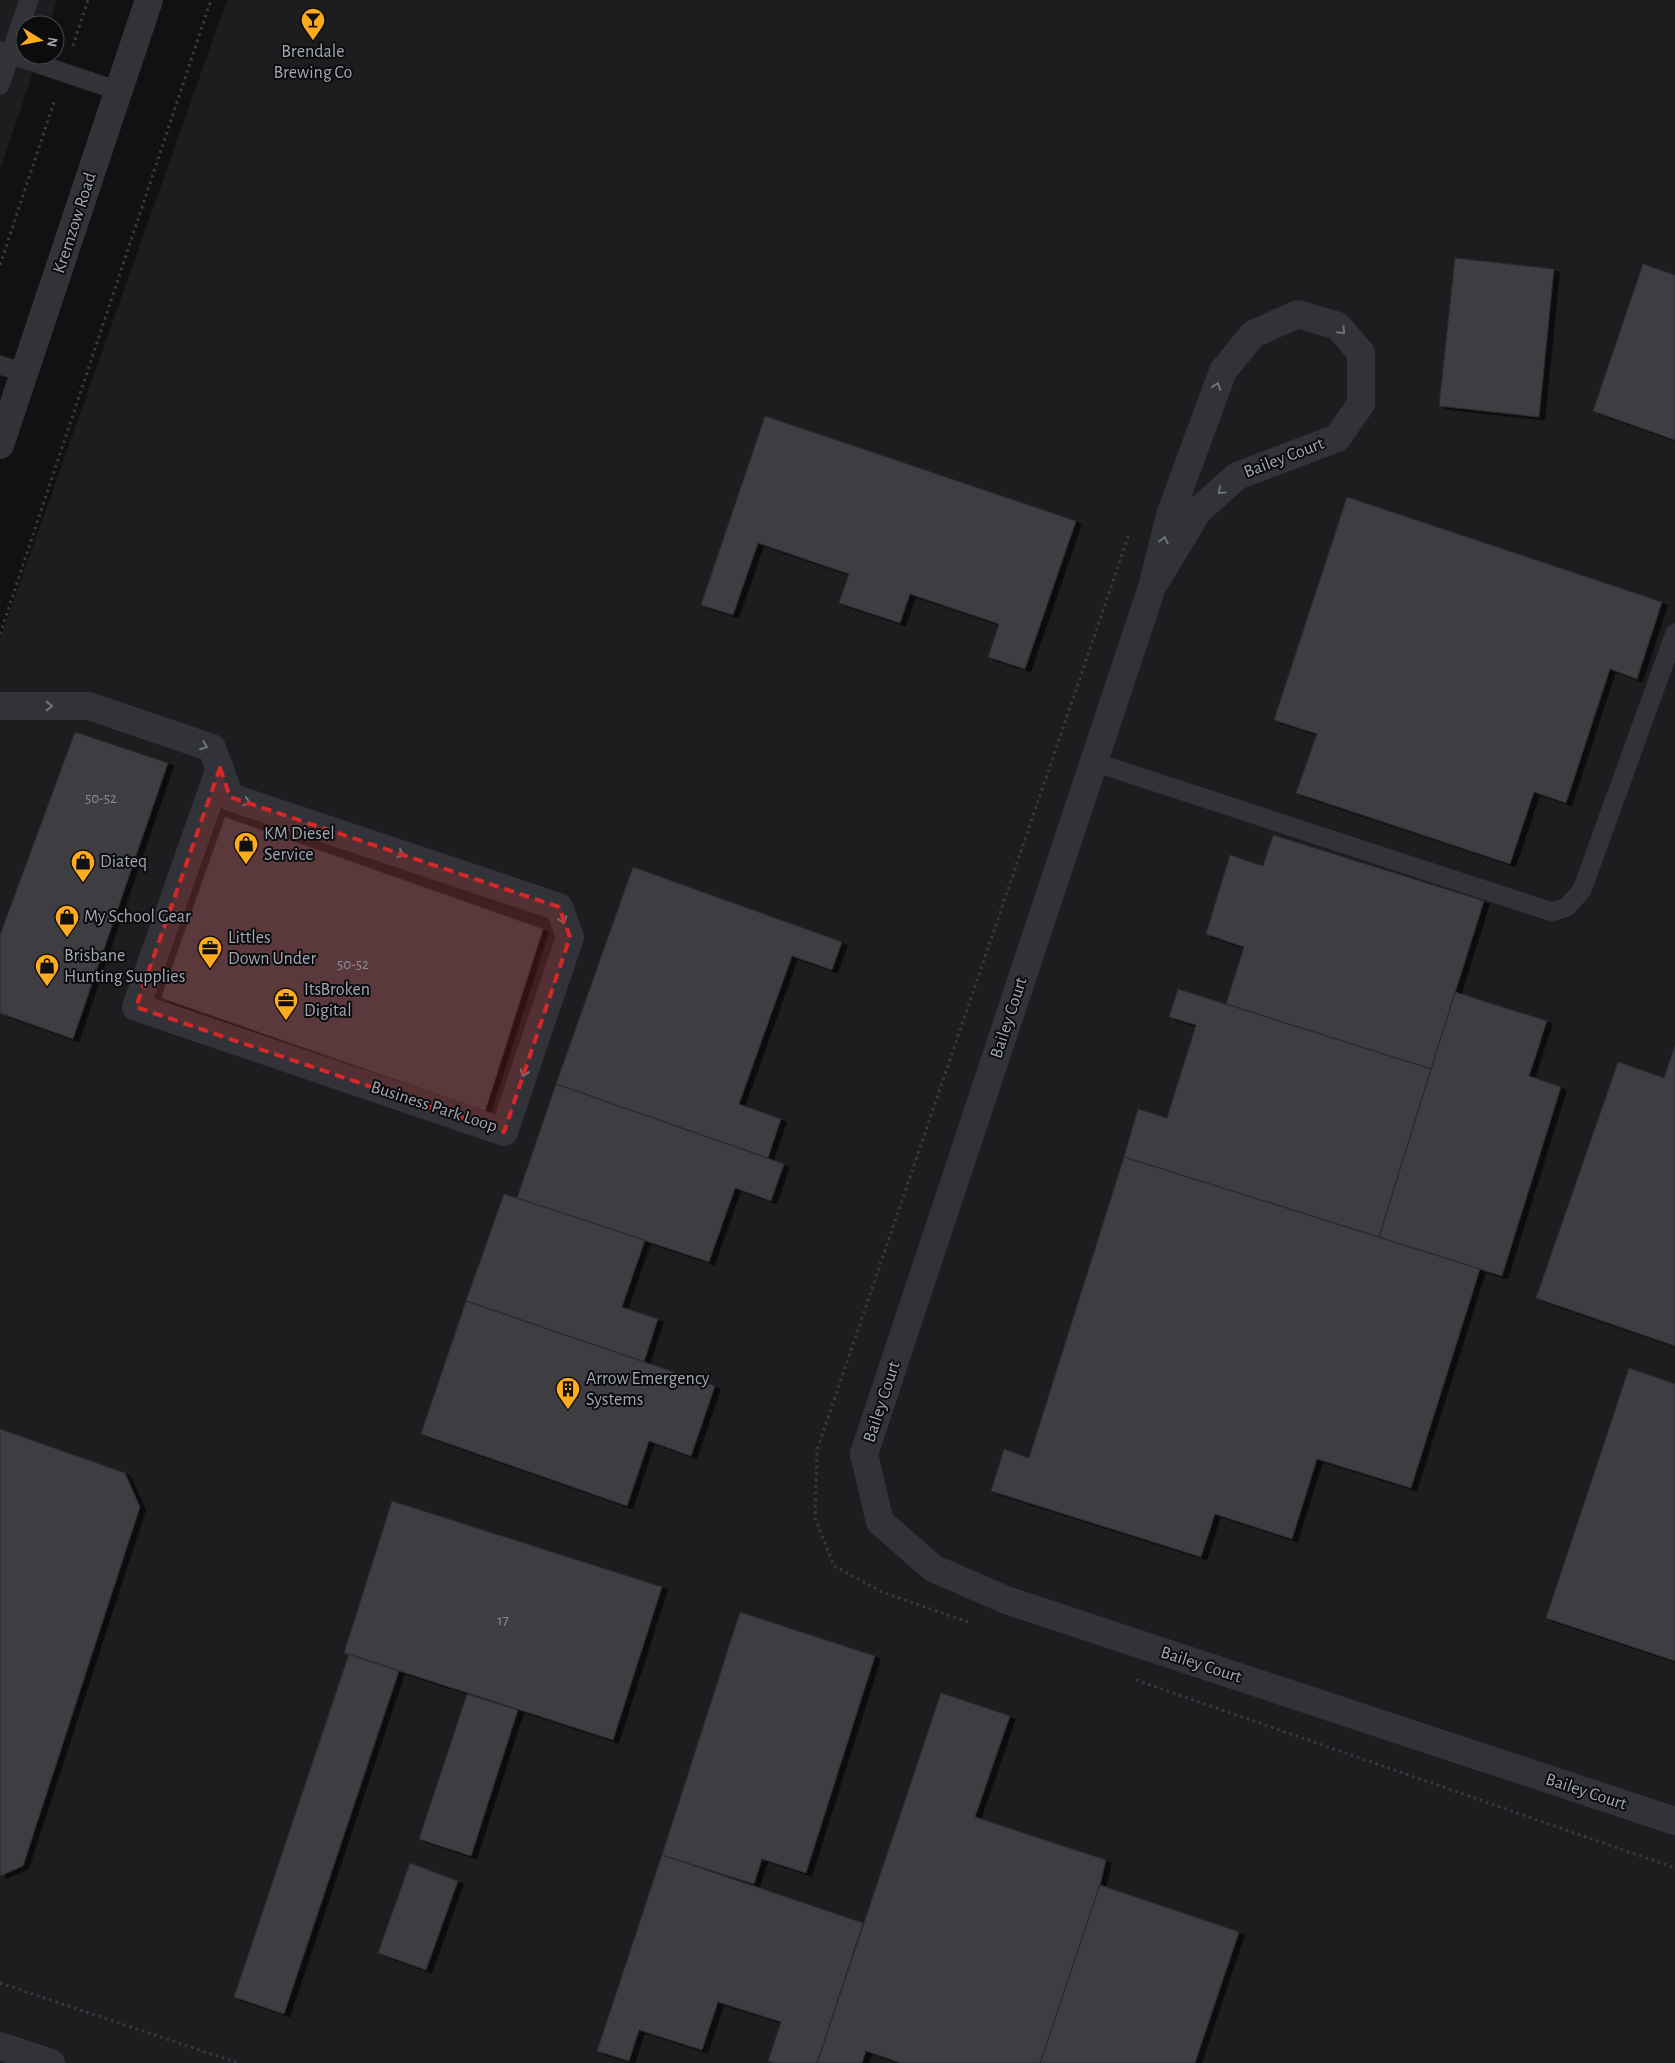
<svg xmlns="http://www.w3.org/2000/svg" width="1675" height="2063" font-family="'Alegreya Sans',sans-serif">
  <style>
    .built { fill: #1d1d1f }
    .building { fill: #3d3e42; stroke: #2b2b2f; filter: url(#shadow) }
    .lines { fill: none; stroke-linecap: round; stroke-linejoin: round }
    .path { stroke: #373a3f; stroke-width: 3; stroke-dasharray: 2.5 4; stroke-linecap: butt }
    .service { stroke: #313338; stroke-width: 19 }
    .minor { stroke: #313338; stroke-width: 28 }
    .tertiary { stroke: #313338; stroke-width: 28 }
    .oneway { stroke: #6f737c }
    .marked { fill: #d62828; fill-opacity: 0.2; stroke: #d62828; stroke-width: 4; stroke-dasharray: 10 6; stroke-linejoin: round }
    .labels { text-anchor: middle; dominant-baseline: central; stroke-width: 4; stroke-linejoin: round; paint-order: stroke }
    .number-label { font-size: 15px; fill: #888d98 }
    .poi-label { font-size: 18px; fill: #a1a7b4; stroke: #0c0c0d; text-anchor: start }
    .street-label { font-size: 18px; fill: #a1a7b4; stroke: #0c0c0d }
  </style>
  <defs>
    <filter id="shadow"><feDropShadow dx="5.5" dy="3" stdDeviation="0" flood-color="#0009"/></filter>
  </defs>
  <rect width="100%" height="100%" fill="#111112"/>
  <path class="built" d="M0,0H57L49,25H25V55H39L0,170Z
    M227,0H1675V2063H0V639Z"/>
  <path class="building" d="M1455,258L1554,269L1539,417L1439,406Z
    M1643,264L1675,275V440L1593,411Z
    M765,416L1076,521L1025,669L988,657L999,624L910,594L900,623L839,603L849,574L758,543L733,615L701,605Z
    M1347,497L1662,602L1637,679L1610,669L1566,803L1534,792L1510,864L1296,793L1317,734L1274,720Z
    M75,732L168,763L73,1039L0,1013V935Z
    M225,817L543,929L485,1111L161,998Z
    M1273,835L1484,901L1431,1069L1226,1004L1244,947L1206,934L1230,855L1263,866Z
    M633,867L842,942L832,970L792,956L739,1104L781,1119L768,1158L556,1084Z
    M1178,989L1431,1069L1379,1237L1124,1157L1138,1109L1167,1118L1196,1025L1169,1017Z
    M1455,992L1547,1021L1529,1076L1561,1087L1502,1276L1379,1237Z
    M1675,1045V1346L1536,1298L1618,1062L1664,1078Z
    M556,1084L784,1164L771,1201L735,1188L709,1262L517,1198Z
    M1124,1157L1480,1269L1411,1488L1317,1459L1292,1539L1215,1514L1201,1557L991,1491L1004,1449L1029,1458Z
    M504,1194L645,1240L622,1307L658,1319L644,1362L466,1301Z
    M466,1301L715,1386L691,1456L649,1441L627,1506L421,1434Z
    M1629,1368L1675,1384V1661L1546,1618Z
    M0,1429L125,1473L140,1507L23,1866L0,1876Z
    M392,1501L662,1587L613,1740L344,1653Z
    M740,1612L875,1656L806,1873L762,1859L754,1884L662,1855Z
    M349,1654L399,1671L284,2014L234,1997Z
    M941,1693L1010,1716L975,1817L1106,1860L1100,1885L1040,2063H901L866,2051L862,2063H817Z
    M467,1694L518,1710L471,1856L419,1839Z
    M662,1855L863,1923L817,2063H775L768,2061L781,2022L718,2002L702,2050L639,2030L629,2061L597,2051Z
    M410,1863L458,1881L426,1970L378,1953Z
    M1100,1885L1239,1932L1195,2063H1040Z"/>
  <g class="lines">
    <path class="path" d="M73,46L88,0
      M0,265L55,99
      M0,634L211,0
      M968,1622L882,1592L834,1566L815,1518L817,1450L1128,537L1132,538
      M1136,1680L1675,1868
      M0,1983L238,2063"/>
    <path class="service" d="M0,51L119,91
      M0,85L29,0
      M0,365L24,373
      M1094,762L1552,912L1567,907L1582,890L1675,633"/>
    <path class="minor" d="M1152,587L1198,511L1237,476L1337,438L1361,404V353L1338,326L1298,314L1253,334L1223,371L1170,515L1152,587L864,1454L880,1522L933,1568L1006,1600L1675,1821
      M0,706H89L212,748L230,797L559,907L570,937L504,1132L136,1007L220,768"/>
    <path class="tertiary" d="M0,445L149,0
      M0,2046L51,2063"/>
  </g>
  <defs><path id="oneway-chevron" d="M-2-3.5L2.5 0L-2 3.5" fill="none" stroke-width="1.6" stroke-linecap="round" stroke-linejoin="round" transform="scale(1.25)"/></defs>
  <g class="oneway">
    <use href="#oneway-chevron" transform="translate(1342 331) rotate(47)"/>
    <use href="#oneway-chevron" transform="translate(1217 386) rotate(-70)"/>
    <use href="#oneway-chevron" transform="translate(1221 491) rotate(138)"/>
    <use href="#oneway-chevron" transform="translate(1164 540) rotate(-77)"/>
    <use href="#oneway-chevron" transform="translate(49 706)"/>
    <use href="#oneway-chevron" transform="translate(204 746) rotate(21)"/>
    <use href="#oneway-chevron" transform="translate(247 802) rotate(18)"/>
    <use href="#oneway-chevron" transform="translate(401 854) rotate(18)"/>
    <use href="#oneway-chevron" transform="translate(563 920) rotate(70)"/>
    <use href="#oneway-chevron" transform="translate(524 1073) rotate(109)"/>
  </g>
  <path class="marked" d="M220,768L230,797L559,907L570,937L504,1132L136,1007Z"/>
  <defs>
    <symbol id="bar-pin" viewBox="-11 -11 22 30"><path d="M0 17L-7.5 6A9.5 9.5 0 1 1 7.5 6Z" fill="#feab1e" stroke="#0c0c0d"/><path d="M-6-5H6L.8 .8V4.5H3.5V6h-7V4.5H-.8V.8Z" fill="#111"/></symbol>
    <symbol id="shop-pin" viewBox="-11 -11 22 30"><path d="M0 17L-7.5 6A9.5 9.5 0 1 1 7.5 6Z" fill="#feab1e" stroke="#0c0c0d"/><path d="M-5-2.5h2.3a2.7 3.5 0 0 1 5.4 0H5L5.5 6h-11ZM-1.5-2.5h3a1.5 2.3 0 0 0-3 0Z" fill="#111"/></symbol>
    <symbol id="office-pin" viewBox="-11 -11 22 30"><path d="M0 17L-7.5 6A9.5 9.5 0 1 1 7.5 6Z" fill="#feab1e" stroke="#0c0c0d"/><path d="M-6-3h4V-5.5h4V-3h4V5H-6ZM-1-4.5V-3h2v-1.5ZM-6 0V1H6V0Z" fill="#111"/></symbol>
    <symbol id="building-pin" viewBox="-11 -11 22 30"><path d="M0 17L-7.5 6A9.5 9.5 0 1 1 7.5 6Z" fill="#feab1e" stroke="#0c0c0d"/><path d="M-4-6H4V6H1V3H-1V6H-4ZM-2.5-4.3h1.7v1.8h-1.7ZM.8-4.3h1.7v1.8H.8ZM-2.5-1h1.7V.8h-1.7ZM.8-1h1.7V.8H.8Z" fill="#111"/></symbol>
  </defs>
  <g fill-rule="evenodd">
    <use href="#bar-pin" x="299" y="6" width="28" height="38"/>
    <use href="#shop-pin" x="232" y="830" width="28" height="38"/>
    <use href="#shop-pin" x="69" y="848" width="28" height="38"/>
    <use href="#shop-pin" x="53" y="903" width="28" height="38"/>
    <use href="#office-pin" x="196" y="934" width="28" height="38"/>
    <use href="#shop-pin" x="33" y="952" width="28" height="38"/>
    <use href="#office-pin" x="272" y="986" width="28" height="38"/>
    <use href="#building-pin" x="554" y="1375" width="28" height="38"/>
  </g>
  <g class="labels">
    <g class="number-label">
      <text x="101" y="798">50-52</text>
      <text x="353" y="964">50-52</text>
      <text x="503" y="1620">17</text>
    </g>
    <g class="poi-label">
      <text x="313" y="52" text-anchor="middle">Brendale<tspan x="313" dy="21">Brewing Co</tspan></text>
      <text x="264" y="834">KM Diesel<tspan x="264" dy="21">Service</tspan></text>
      <text x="100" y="862">Diateq</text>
      <text x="84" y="917">My School Gear</text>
      <text x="228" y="938">Littles<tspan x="228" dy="21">Down Under</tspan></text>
      <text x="64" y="956">Brisbane<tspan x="64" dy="21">Hunting Supplies</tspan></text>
      <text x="304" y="990">ItsBroken<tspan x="304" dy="21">Digital</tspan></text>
      <text x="586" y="1379">Arrow Emergency<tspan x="586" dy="21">Systems</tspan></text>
    </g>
    <g class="street-label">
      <text transform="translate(75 223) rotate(-72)">Kremzow Road</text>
      <text transform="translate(1284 458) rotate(-21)">Bailey Court</text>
      <text transform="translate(1009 1018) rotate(-72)">Bailey Court</text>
      <text transform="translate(434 1107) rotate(18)">Business Park Loop</text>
      <text transform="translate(882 1402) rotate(-72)">Bailey Court</text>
      <text transform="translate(1201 1665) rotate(18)">Bailey Court</text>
      <text transform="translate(1586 1792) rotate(18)">Bailey Court</text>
    </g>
  </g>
  <g transform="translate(40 40) rotate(100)"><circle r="24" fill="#0c0c0d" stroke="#484a50"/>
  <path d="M0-4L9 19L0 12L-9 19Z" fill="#feab1e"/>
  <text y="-8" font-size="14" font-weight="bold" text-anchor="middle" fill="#a1a7b4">N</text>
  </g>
</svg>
